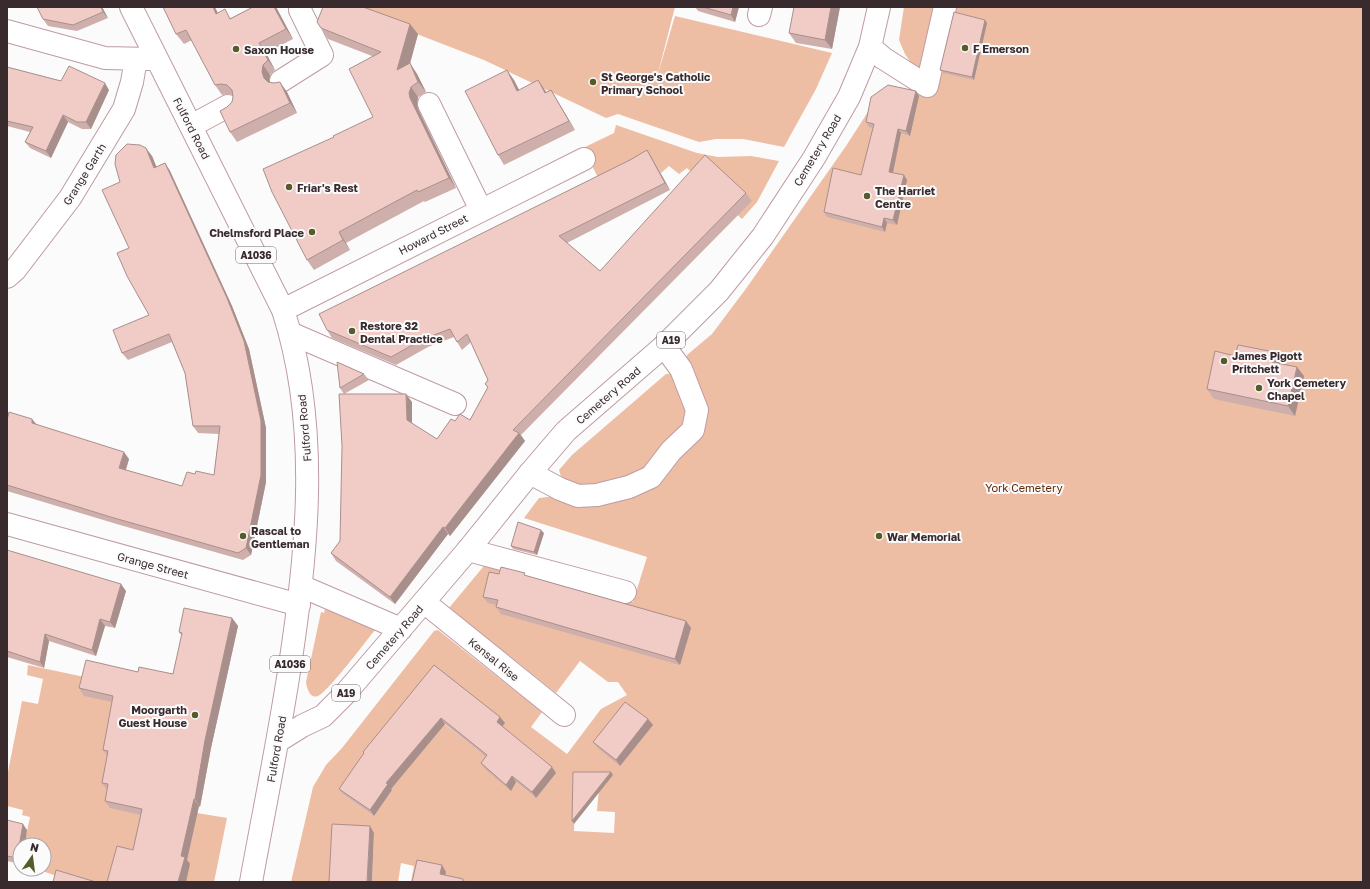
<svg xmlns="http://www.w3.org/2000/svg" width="1370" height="889" font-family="'Golos Text',sans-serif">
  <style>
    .green { fill: #edbda4; fill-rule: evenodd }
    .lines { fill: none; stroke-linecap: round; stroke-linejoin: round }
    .minor-casing { stroke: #bf9ba2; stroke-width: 24 }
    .major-casing { stroke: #bf9ba2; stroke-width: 24 }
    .minor { stroke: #fff; stroke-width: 22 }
    .major { stroke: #fff; stroke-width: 22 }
    .wall { fill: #cfafab }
    .shaded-wall { fill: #a98f8b }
    .building { fill: #f1ccc7; stroke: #a98f8b }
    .poi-dot { fill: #575b29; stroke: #fbfbfb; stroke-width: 1.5 }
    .labels { text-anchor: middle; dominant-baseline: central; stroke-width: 4; stroke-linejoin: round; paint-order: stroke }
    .shield { fill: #fbfbfb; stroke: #72696b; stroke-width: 1 }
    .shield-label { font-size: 10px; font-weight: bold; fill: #382a2d }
    .poi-label { font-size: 11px; font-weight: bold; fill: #382a2d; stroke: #fbfbfb; text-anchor: start }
    .street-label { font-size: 11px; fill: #382a2d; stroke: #fbfbfb }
    .park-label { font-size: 11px; fill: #5e2a09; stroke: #fbfbfb }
  </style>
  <rect width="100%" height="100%" fill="#fbfbfb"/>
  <path class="green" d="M347,7H675L657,77L675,16L832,53L816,89L784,147L743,139H716L699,142L618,114L606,118L484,60Z
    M904,7H1363V882H450L445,881L446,872L418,882H411L414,866L401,863L398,882H372L374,833L334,882H291L313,787L326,765L342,748L434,631L438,630L542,712L531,727L567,754L601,709L627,695L618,682H608L580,661L556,693L449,608L488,561L633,602L647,557L524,518L539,498L556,496L563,483L559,470L572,455L666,374L677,373L686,365L687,355L712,334L745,290L846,146L875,101L909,93L915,69L905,54L899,40ZM437,718L504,723L481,753ZM510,736L536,798L516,782ZM575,776H600L597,811L615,812L614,833L574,831ZM392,790L374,816L344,795Z
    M616,125L697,153L718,157L751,156L779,161L757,202L742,219L687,168L679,174L669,166L661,173L652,158L611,203L583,148L614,133Z
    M325,609L375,630C366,641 328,692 318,696C310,699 307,689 306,682L321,612L324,613Z
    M28,665L89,678L126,705L106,793L113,794L190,844L197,813L227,818L214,882H75L36,869H44V845H24L30,817L22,815L23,810L7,806L8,772L22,701L38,704L43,679L27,675Z"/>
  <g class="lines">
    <defs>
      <path id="minor" d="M759,15L761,7
        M7,31L105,58L151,59
        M870,47L883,58L927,86L945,7
        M281,81L322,55L300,10
        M429,104L481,210
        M191,126L228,106
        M7,277L15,270L70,198L124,109L132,82L136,59
        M283,310L584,159
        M290,333L455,404
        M530,473L560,489L578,496L597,495L629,487L651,477L671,451L693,430L697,410L681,369L664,346
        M7,524L299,605
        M468,550L625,592
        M424,602L564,715"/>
      <path id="major" d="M131,7L283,310C320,424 308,548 290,665C279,738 264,810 251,882
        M301,586L401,629
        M278,741L302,726L323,716L344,695L468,550L530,473L566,431L664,346L719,291L763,236L814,158L849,97L870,47L879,7"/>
    </defs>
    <use href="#minor" class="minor-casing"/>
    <use href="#major" class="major-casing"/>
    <use href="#minor" class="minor"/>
    <use href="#major" class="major"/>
  </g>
  <path class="wall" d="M37,7H102L108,18L77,31L48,26L43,19Z
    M253,7H276L293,39L266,53L275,70L270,75L269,82L287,92L297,113L237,142L230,132L227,107L232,102L233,97V95L228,94L222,95L215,85L192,40L184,44L176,34L218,13L231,18Z
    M695,7H739L735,22L698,11Z
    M840,7L832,49L796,43L789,33Z
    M987,23L974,80L943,73L940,70Z
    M321,28L418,34L410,64L417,74L426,92L418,97L417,104L418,109L456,188L425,202L424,201L346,243L350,250L314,270L307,260L334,137L373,117L372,56L328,39Z
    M7,67L61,81L109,90L91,129H82L68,122L51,158L30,148L25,142L30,132L7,126Z
    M514,80L519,90H545L546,92L551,90L575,130L504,165L498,155Z
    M916,91L919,96L910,136L901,133L893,173L904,175L907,180L897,225L887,223L885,232L827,217L824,212L861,175L873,128L869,127L866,122Z
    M647,150L652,158L670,190L567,243L600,271L746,193L752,201L521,435L525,441L450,536L448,534L395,604L336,561L331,553L340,541L412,402V424L437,439L455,421L470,420L488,388L485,384L488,380L471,342L462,350L454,337L428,347L396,365L332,338L327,330Z
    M152,156L156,167L165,163L170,171L232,306L249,349L266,428V482L251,555L243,560L120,525L7,491V420L37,425L129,459L126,470L182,486L195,474L214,475L219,434L198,433L193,426L185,373L172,342L128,360L122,353L149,315L129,248L120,182Z
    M1235,356L1280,362V363L1304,376L1295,416L1214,399L1207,389Z
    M364,374L369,380L344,394L340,388Z
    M544,533L537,555L513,549L511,546Z
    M7,550L126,591L115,628L105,626L96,656L49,641L44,668L7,657Z
    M499,574L527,576L686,621L691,628L680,665L501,614L496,607L497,605L488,603L483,597Z
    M232,618L238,626L211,748L200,807L199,806L187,860L190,864L133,850L141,815L110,808L105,801L107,790L102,783L107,756L103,750L112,702L84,696L79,688L138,672L173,674L182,636L179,632Z
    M434,665L500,717L505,723L502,726L552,767L556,773L536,798L516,782L511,791L485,769L481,763L486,757L445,724L391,789L392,790L374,816L344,795L339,789Z
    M648,719L653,725L620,766L598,748L593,742Z
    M7,820L27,830L20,845V864L7,861Z"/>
  <path class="shaded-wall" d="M101,7H102L108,18L103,12Z
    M213,7H215L223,24L216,14Z
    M274,7H276L293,39L286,29Z
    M733,7H739L735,22L731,15Z
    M831,7H840L832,49L825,40Z
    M985,20L987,23L974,80L972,77Z
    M410,24L418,34L405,81L397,70Z
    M259,43L266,53L275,70L268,60Z
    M410,63L417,74L426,92L418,82Z
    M263,65L270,75L269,82L271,88L264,78L262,72Z
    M507,70L514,80L524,100L517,91Z
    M538,80L545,90L551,102L545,93Z
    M280,82L287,92L297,113L290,103Z
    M105,83L109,90L91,129L86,122Z
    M411,87L418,97L417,104L418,109L456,188L449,178L410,98L409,93Z
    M551,90L575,130L569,121Z
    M916,91L919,96L910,136L906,131Z
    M63,115L68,122L51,158L46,151Z
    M898,129L901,133L892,177L889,172Z
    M146,148L152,156L160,175L154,168Z
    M647,150L652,158L670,190L665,183Z
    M165,163L170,171L232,306L249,349L266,428V482L251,555L246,548Z
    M904,175L907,180L897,225L893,220Z
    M884,218L887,223L885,232L882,227Z
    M339,232L346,243L350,250L343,240Z
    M1274,352L1280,362L1279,371L1272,362Z
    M1297,367L1304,376L1295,416L1288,406Z
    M406,394L412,402V428L407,420Z
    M32,419L38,426L32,423Z
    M519,433L525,441L450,536L445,528Z
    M124,452L129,459L124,475L119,468Z
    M443,527L448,534L395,604L390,597Z
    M541,530L544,533L537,555L534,552Z
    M121,584L126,591L115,628L110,622Z
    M232,618L238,626L211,748L200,807L195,799L205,740Z
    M100,619L105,626L96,656L92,650Z
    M686,621L691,628L680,665L675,659Z
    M45,634L49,641L44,668L40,662Z
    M500,717L505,723L501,728L497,722Z
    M441,718L445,724L391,789L392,790L374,816L370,810L386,783Z
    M648,719L653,725L620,766L616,760Z
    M552,767L556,773L536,798L532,792Z
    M611,772L613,775L574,824L572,821Z
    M512,776L516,782L511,791L506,785Z
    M194,799L199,806L187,860L190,864L186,882H178L181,856Z
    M23,824L27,830L25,845H20V863L17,858Z
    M370,826L374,833L372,882H367Z
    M442,865L446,872L445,881L440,874Z"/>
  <path class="building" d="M37,7H101L103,12L73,25L43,19Z
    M163,7H213L216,14L225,9L230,19L253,7H274L286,29L259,43L268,60L263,65L262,72L264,78L268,82L274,83L280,82L290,103L230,132L220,111L227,107L232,102L233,97L232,90L227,85L221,84L215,85L186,30L176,34Z
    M323,7H363L410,24L397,70L410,63L418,82L411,87L409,93L410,98L449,178L418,192L417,190L339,232L343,240L307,260L272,192L263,169L334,137L333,136L373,117L349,69L381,52L321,28L317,22Z
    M703,7H733L731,15Z
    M794,7H831L825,40L789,33Z
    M954,12L985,20L972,77L940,70Z
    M69,66L105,83L86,122H77L63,115L46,151L25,142L33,127L7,121V67L61,81Z
    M507,70L517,91L538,80L545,93L551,90L569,121L498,155L465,91Z
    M888,85L916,91L906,131L898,129L889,172L904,175L893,220L884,218L882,227L824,212L833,168L861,175L874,124L866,122L871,97Z
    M127,144L140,145L146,148L154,168L165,163L227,298L244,341L261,421V475L246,548L238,553L114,518L7,485V420L9,412L32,419V423L124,452L119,468L182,486L187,472L195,474L196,471L214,475L220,426H193L185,373L169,334L122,353L113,330L149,315L127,276L117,253L129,248L102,190L120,182L115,164L116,155Z
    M647,150L665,183L559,236L600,271L705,155L746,193L513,430L519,433L445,528L443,527L390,597L331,553L340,541L342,446L339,394H406L407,420L437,439L451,419L455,421L460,414L470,420L488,387L485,384L488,380L467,334L457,342L450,329L423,339L391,357L327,330L319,314L630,160Z
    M1238,345L1274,352L1272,362L1297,367L1288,406L1207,389L1215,351L1235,356Z
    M337,362L364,374L340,388Z
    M518,522L541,530L534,552L511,546Z
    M7,550L121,584L110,622L100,619L92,650L45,634L40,662L7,651Z
    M501,567L525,573L524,575L686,621L675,659L496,607L498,600L483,597L489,572L499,574Z
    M184,608L232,618L205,740L195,799H194L181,856L185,857L178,882H107L117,846L133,850L142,809L105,801L108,784L102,783L108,751L103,750L113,696L79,688L86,660L138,672L139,667L173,674L182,633L179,632Z
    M434,665L500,717L497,722L552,767L532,792L512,776L506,785L481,763L487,755L441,718L386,783L388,784L370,810L339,789L364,753L363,752Z
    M625,702L648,719L616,760L593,742Z
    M573,772H611L572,821Z
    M7,820L23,824L17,858L7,856Z
    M332,824L370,826L367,882H329Z
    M417,860L442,865L440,874L463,879V881L467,882H412Z
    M56,870L96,882H53Z"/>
  <g class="poi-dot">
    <circle cx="965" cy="48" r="4"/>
    <circle cx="236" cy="49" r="4"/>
    <circle cx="593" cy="82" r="4"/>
    <circle cx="289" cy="187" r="4"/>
    <circle cx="867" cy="196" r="4"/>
    <circle cx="312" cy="232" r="4"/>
    <circle cx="352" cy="331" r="4"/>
    <circle cx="1224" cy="361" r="4"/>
    <circle cx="1259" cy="388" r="4"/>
    <circle cx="243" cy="536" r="4"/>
    <circle cx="879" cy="536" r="4"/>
    <circle cx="195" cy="715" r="4"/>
  </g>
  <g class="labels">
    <g class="shield">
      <rect x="236" y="247" width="40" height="16" rx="3"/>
      <rect x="657" y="332" width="28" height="16" rx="3"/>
      <rect x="270" y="656" width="40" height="16" rx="3"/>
      <rect x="332" y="685" width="28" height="16" rx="3"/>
    </g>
    <g class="shield-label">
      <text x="256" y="255">A1036</text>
      <text x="671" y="340">A19</text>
      <text x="290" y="664">A1036</text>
      <text x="346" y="693">A19</text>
    </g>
    <g class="poi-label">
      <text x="973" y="48">F Emerson</text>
      <text x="244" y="49">Saxon House</text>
      <text x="601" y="76">St George's Catholic<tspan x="601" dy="13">Primary School</tspan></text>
      <text x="297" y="187">Friar's Rest</text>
      <text x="875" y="190">The Harriet<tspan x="875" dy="13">Centre</tspan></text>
      <text x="304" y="232" text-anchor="end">Chelmsford Place</text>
      <text x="360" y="325">Restore 32<tspan x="360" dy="13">Dental Practice</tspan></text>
      <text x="1232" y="355">James Pigott<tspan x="1232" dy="13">Pritchett</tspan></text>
      <text x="1267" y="382">York Cemetery<tspan x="1267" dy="13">Chapel</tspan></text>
      <text x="251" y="530">Rascal to<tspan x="251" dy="13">Gentleman</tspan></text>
      <text x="887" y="536">War Memorial</text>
      <text x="187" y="709" text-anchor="end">Moorgarth<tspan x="187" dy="13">Guest House</tspan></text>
    </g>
    <g class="street-label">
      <text transform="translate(192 128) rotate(63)">Fulford Road</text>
      <text transform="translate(817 150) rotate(-59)">Cemetery Road</text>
      <text transform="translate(84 174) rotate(-58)">Grange Garth</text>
      <text transform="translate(433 234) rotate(-27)">Howard Street</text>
      <text transform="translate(608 395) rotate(-41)">Cemetery Road</text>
      <text transform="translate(304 428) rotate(-95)">Fulford Road</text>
      <text transform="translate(153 565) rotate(15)">Grange Street</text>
      <text transform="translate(394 637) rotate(-49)">Cemetery Road</text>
      <text transform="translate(494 659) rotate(39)">Kensal Rise</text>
      <text transform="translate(276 749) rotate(-80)">Fulford Road</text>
    </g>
    <g class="park-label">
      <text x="1024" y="487">York Cemetery</text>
    </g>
  </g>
  <rect width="1370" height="889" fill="none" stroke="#382a2d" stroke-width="16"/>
  <g transform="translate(32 857) rotate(14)"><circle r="19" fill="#fbfbfb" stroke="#ada7a9"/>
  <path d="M0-3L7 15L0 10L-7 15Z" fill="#575b29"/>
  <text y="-6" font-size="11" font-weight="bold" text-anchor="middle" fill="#382a2d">N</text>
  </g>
</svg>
